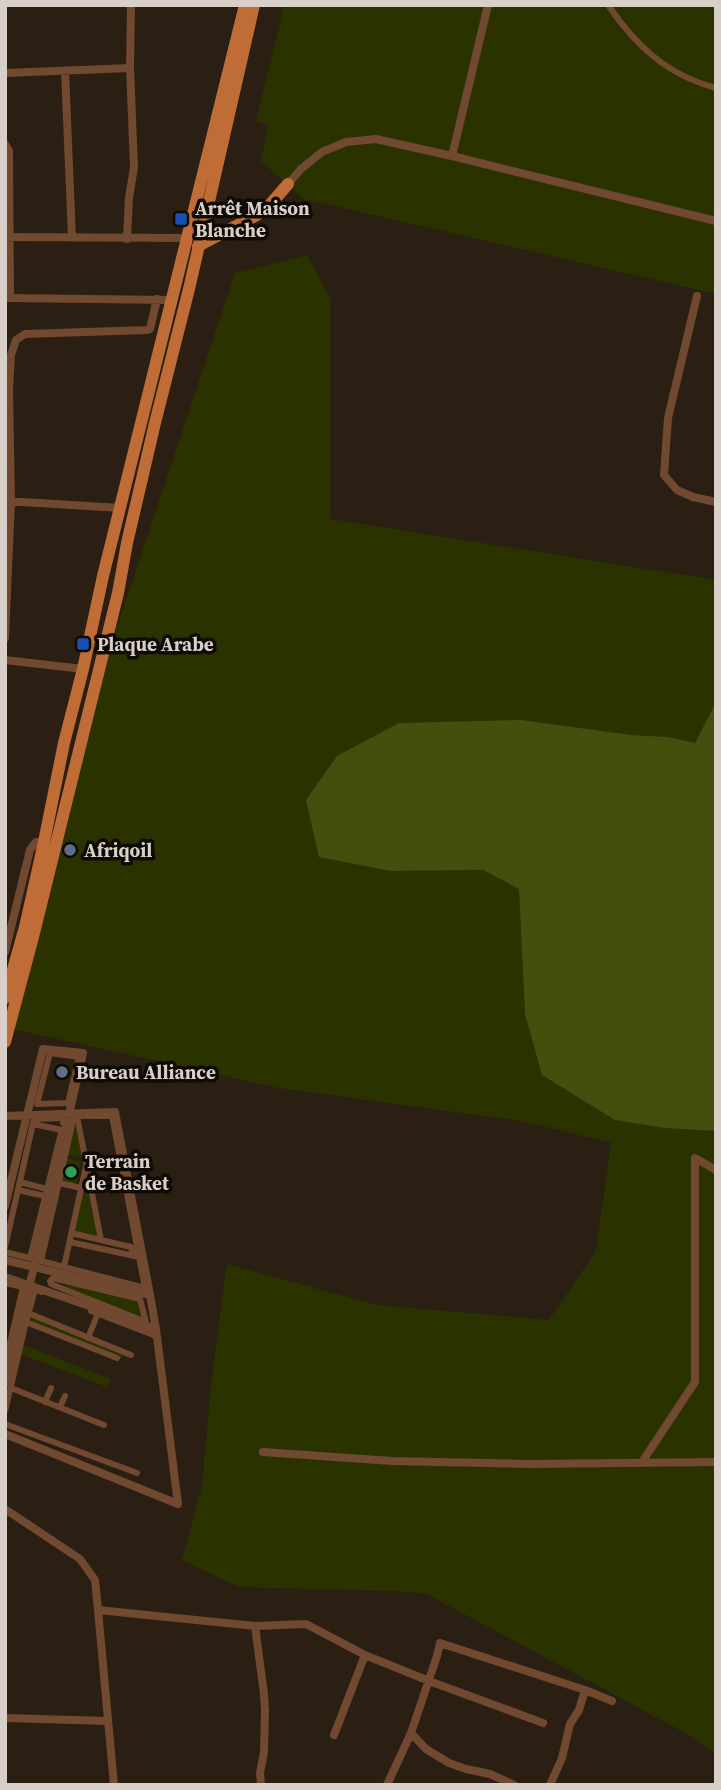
<svg xmlns="http://www.w3.org/2000/svg" width="721" height="1790" font-family="'Source Serif 4',serif">
  <style>
    .green { fill: #2a3300 }
    .forest { fill: #424f0d }
    .lines { fill: none; stroke-linecap: round; stroke-linejoin: round }
    .pedestrian { stroke: #714830; stroke-width: 6 }
    .minor { stroke: #714830; stroke-width: 8 }
    .primary { stroke: #bf6c36; stroke-width: 12 }
    .transit-dot { fill: #1a4fb4; stroke: #0f0a05; stroke-width: 2.5 }
    .service-dot { fill: #5c6f8a; stroke: #0f0a05; stroke-width: 2.5 }
    .leisure-dot { fill: #2e9e5b; stroke: #0f0a05; stroke-width: 2.5 }
    .labels { text-anchor: middle; dominant-baseline: central; stroke-width: 7; stroke-linejoin: round; paint-order: stroke }
    .poi-label { font-size: 19px; font-weight: bold; fill: #d8d0c8; stroke: #0f0a05; text-anchor: start }
  </style>
  <rect width="100%" height="100%" fill="#2a1f12"/>
  <path class="green" d="M284,5H716V294L304,199L261,161L268,125L256,121Z
    M307,255L330,298V519L716,580V702L695,743L668,737L631,735L391,871L483,870L519,889L525,1014L615,1120L664,1128L716,1131V1754L689,1735L427,1594L396,1591L239,1587L182,1560L202,1486L211,1384L227,1264L377,1305L549,1320L596,1251L611,1143L521,1121L279,1088L9,1028L90,708L235,273Z
    M73,1125L77,1126L82,1158L66,1155Z
    M66,1158L81,1161L76,1186L61,1183Z
    M85,1179L98,1238L73,1232Z
    M67,1284L140,1302L143,1319L65,1286Z
    M29,1316L124,1355L122,1359L28,1322Z
    M23,1345L111,1379L107,1387L20,1354Z"/>
  <path class="forest" d="M716,702V1131L664,1128L615,1120L542,1075L525,1014L519,889L483,870L391,871L319,857L306,800L337,756L399,723L521,720L631,735L668,737L695,743Z"/>
  <g class="lines">
    <path class="pedestrian" d="M608,5C636,46 667,75 716,88
      M50,1053L79,1057L68,1103L37,1104Z
      M74,1116H112L145,1288L41,1261Z
      M77,1116L101,1240
      M33,1124L62,1130
      M20,1182L47,1189
      M59,1183L81,1188
      M18,1190L45,1196
      M71,1233L131,1247L133,1256
      M70,1242L139,1257
      M5,1247L34,1119L64,1118L63,1123
      M5,1252L30,1258L61,1133
      M64,1267L86,1166
      M53,1278L140,1299L146,1322L51,1284L50,1281Z
      M5,1283L23,1287L5,1365
      M42,1292L35,1290L26,1322L117,1358
      M91,1311L156,1336
      M28,1313L131,1355
      M88,1338L98,1313
      M11,1388L104,1425
      M45,1402L51,1388
      M60,1407L65,1396
      M5,1411L26,1322
      M5,1424L137,1473"/>
    <path class="minor" d="M65,71L72,238
      M5,73L130,68
      M5,144L9,151L10,298
      M452,156L488,5
      M288,184L301,169L322,152L346,142L376,139L452,156L716,221
      M5,237L188,238
      M127,239L129,198L134,167L130,68L131,5
      M697,296L668,418L664,475L677,490L693,497L716,502
      M5,298L172,300
      M5,501L121,508
      M5,638L11,502L9,389L11,355L16,340L25,334L148,330L150,329L157,299
      M5,660L83,669
      M5,952L30,850L36,842H44
      M5,1116L115,1112L150,1295
      M5,1206L43,1049L83,1053L34,1267L5,1383
      M5,1260L150,1295L156,1329L5,1277
      M5,1434L178,1504L156,1329
      M263,1452L392,1461L530,1464L716,1462
      M642,1462L695,1382V1158L716,1170
      M5,1509L80,1559L95,1580L98,1610L255,1626L306,1624L365,1655L429,1681L543,1723
      M98,1610L114,1785
      M255,1626L264,1694L265,1711L264,1752L260,1773L261,1785
      M5,1718L107,1721
      M411,1733L426,1749L449,1763L466,1769L490,1774L514,1785
      M334,1735L365,1655
      M387,1785L411,1733L437,1656L440,1643L585,1690L612,1701
      M550,1785L562,1758L570,1724L579,1710L585,1690"/>
    <path class="primary" d="M198,246L255,216L268,207L288,184
      M5,998L25,927L44,842L64,743L83,669L103,576L245,5
      M5,1042L33,937L118,593L127,543L155,423L189,289L254,5"/>
  </g>
  <g class="transit-dot">
    <rect x="174" y="212" width="14" height="14" rx="3.5"/>
    <rect x="76" y="637" width="14" height="14" rx="3.5"/>
  </g>
  <g class="service-dot">
    <circle cx="70" cy="850" r="7"/>
    <circle cx="62" cy="1072" r="7"/>
  </g>
  <circle class="leisure-dot" cx="71" cy="1172" r="7"/>
  <g class="labels">
    <g class="poi-label">
      <text x="195" y="208">Arrêt Maison<tspan x="195" dy="22">Blanche</tspan></text>
      <text x="97" y="644">Plaque Arabe</text>
      <text x="84" y="850">Afriqoil</text>
      <text x="76" y="1072">Bureau Alliance</text>
      <text x="85" y="1161">Terrain<tspan x="85" dy="22">de Basket</tspan></text>
    </g>
  </g>
  <rect width="721" height="1790" fill="none" stroke="#d8d0c8" stroke-width="14"/>
</svg>
